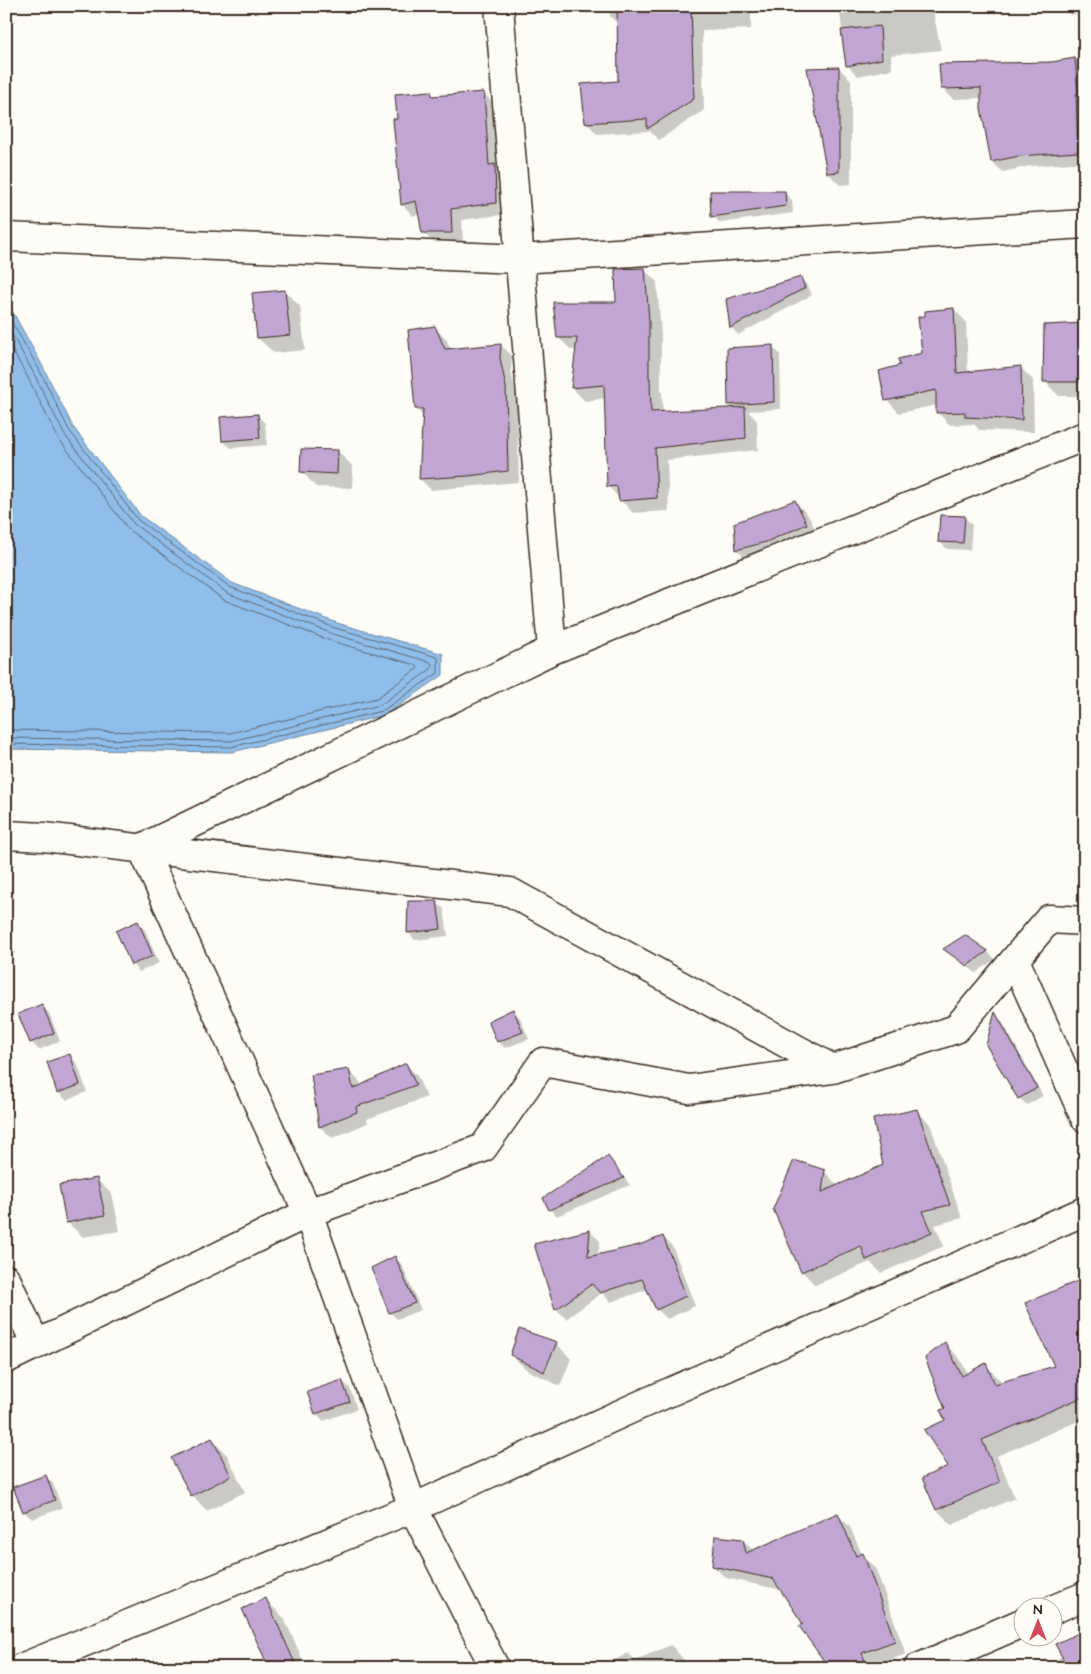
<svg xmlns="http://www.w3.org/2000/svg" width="1091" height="1674" font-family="'Architects Daughter',sans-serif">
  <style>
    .water { fill: #8fbeea; stroke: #6d8398 }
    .shadow { fill: #0003 }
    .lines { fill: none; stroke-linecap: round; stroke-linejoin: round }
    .shore { stroke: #5d6570; stroke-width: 1 }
    .building { fill: #c1a6d4; stroke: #3b2a1e }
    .minor-casing { stroke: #3b2a1e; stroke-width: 31 }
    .minor { stroke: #fdfcf7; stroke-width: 28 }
  </style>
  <rect width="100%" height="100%" fill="#fdfcf7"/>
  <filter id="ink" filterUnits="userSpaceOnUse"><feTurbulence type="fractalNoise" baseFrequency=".02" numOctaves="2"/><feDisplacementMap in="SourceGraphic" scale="10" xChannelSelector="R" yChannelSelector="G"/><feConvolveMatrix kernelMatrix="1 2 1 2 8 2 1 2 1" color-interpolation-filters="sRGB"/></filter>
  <g filter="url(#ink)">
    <path class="water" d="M6,306L10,307L43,367L73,427L141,516L232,583L337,623L443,654V675L385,715L232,752L6,749Z"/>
    <path class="shadow" d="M609,6H751V29L702,31L704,110L659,140L650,131L597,134L586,122L620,83L619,25L610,16Z
      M839,6H932L941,50L891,55L892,69L858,76L847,65Z
      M1062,6H1085V13L1070,15Z
      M1085,58V162L1030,166L1003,172L992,162L982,98L953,99L942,88L1052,63Z
      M839,68L851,80V184L840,185L828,173Z
      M431,93L435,97L484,93L495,105L507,214L462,220L463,244H435L423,232L419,214L413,216L402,204L398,120Z
      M784,192L792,200L793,213L720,223L713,216Z
      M644,269L657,282L661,334V391L662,392L663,412L733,409L729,404L772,347L780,354L781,409L748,411L757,421L758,450L667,460L669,511L633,513L608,486L606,398L585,401L572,388L576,350H571L558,337L617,304Z
      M801,279L808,286L812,295L738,335L731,327Z
      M285,291L300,306L305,350L274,353L258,338Z
      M954,309L966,322L968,373L1021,368L1033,380L1034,432L979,430L974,424L950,425L937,412V405L899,413L887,400L902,366L923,354Z
      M1085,324V396H1059L1044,381Z
      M434,327L446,339L451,350L501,345L512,356L511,371L517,399L519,482L431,490L420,479L424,417L416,409Z
      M258,416L265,423L267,445L231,448L223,441Z
      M338,451L353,467L352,488L316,487L301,471Z
      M795,502L808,515L819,537L750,563L737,550L736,524Z
      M964,517L972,525L970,550L947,549L939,541Z
      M436,902L444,909L448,936L415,940L408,932Z
      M137,922L145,930L159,963L139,972L132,964Z
      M965,937L988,952L995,959L976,973L945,949Z
      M41,1005L49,1013L60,1041L39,1050L31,1042Z
      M513,1011L520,1018L529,1039L505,1048L498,1041Z
      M995,1015L1002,1021L1043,1096L1027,1105L1019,1098Z
      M70,1056L77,1063L87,1092L66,1100L58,1092Z
      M406,1064L417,1076L427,1097L367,1119L368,1123L332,1138L320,1127L313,1076L349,1071L360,1082L361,1086Z
      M917,1111L930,1124L962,1218L935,1225L944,1246L881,1273L870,1262L815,1285L802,1271L824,1171L837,1185V1187L884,1166Z
      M608,1157L630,1185L557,1216L550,1209Z
      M96,1179L112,1194L120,1231L83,1237L67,1222Z
      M590,1231L600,1241L598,1256L639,1246L663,1237L673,1247L695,1306L667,1319L657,1309L649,1289L611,1302L602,1293L566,1319L556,1309L536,1245Z
      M395,1257L402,1265L421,1310L397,1319L390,1312Z
      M1085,1279V1423L1083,1419L997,1456L1015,1498L952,1525L937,1510L950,1467L946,1421L944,1343L960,1359L968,1374L986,1365L1003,1383L1056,1367Z
      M556,1343L571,1359L560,1386L527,1370L511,1355Z
      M342,1381L350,1388L357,1409L323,1421L316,1413Z
      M211,1439L227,1455L245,1492L207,1511L192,1495Z
      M45,1476L53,1484L62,1508L32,1519L24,1512L15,1488Z
      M837,1514L850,1527L862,1554L875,1567L906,1654L874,1666V1668H831L805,1625L782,1590L726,1578L713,1566L743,1540L754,1551Z
      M266,1600L284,1618L306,1667L315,1663L320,1668H270Z
      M671,1645L691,1668H600L628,1653L635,1660Z
      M1063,1656L1085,1668H1041Z"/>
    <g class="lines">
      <path class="shore" d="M6,312L39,369L69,430L138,520L230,587L335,628L437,657L438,659V673L382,711L231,747L6,744
        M6,324L33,372L64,434L134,524L227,593L333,634L430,662L432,664L431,669L380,705L231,741L6,738
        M6,339L27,376L58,438L129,530L224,600L331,641L416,665L418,668L377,698L230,733L6,730"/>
    </g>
    <path class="building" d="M617,6H691L694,99L647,129V119L585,123L581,84L618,81Z
      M880,26L882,59L846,66L841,30Z
      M1075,58L1078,93L1076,94L1078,152L1019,156L991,162L981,108V88L941,89L939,64L1052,62Z
      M839,67V172L827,173L807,68Z
      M431,91L432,96L484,92L489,165L495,164L496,203L451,209L452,233H422L416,201L401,205L393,119H397L395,94Z
      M710,191H785L786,206L711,217Z
      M645,268L649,320V378H650L651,412L745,407L746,438L655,448L657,498L619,501L617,486L607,487L604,385L571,388L577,338H557L553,302H616L615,269Z
      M801,277L805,288L730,328L726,299Z
      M285,290L290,335L257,338L252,293Z
      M954,308L957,373L1021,366L1022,420L965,417V412L936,413V390L885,401L879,371L900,365L898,359L922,353L918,317L925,316V311Z
      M1085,323V382H1043L1044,325Z
      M435,326L445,349L501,344L500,358L506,387L508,471L468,476L419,479L423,409H415L408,330Z
      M773,345L774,402L728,405L727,348Z
      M258,414L260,438L222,441L220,417Z
      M301,449L338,450L337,474L300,472Z
      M795,500L807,524L766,542L736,550L734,523Z
      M940,515L965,516L963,543L938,542Z
      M408,901H437L441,929L407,933Z
      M138,921L153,956L131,965L116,931Z
      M965,935L988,951L967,966L943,949Z
      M42,1004L54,1033L30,1043L18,1014Z
      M513,1009L523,1032L497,1042L488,1021Z
      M995,1012L1037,1088L1018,1099L986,1045Z
      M70,1054L80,1085L57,1093L47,1062Z
      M406,1063L416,1085L356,1107L357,1112L319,1127L311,1075L349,1069L353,1089Z
      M917,1109L950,1205L923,1211L932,1232L866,1260L861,1246L801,1272L773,1209L794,1160L825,1170L822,1192L883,1165L873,1119Z
      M608,1156L624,1178L549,1210L543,1198Z
      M97,1178L105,1215L66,1223L59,1185Z
      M590,1230L588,1257L639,1245L663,1236L686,1296L656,1310L642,1279L600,1293L592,1284L555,1310L534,1244Z
      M395,1256L415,1303L389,1313L371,1268Z
      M1085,1278V1396L982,1440L1000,1482L936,1510L922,1478L948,1466L924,1430L945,1420L940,1410L945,1409L925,1358L945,1342L962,1376L986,1363L995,1384L1054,1366L1025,1303Z
      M519,1329L557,1342L544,1372L510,1355Z
      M342,1380L350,1402L315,1414L307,1392Z
      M212,1438L231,1476L191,1496L171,1458Z
      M46,1475L55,1500L23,1512L13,1487Z
      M838,1513L856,1556L863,1553L895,1641L862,1653L868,1668H829L799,1626L803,1624L773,1579L712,1566L715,1536L743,1539L746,1553Z
      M266,1598L297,1668H269L242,1609Z
      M1085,1630V1668H1068L1055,1644Z"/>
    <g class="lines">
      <defs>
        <path id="minor" d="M499,6L552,650
          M6,237L519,259L1085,224
          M6,835L44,837L510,892L833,1069L956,1029L1049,919L1085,921
          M1015,960L1085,1118
          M6,1279L36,1345
          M6,1359L308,1213L483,1148L543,1062L689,1089L833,1069
          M1054,1609L1085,1596
          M21,1668L413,1508L640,1405L1085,1211
          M495,1668L413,1508L308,1213L142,848L552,650L1085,436
          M918,1668L1024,1622"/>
      </defs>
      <use href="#minor" class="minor-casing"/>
      <use href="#minor" class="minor"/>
    </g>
  </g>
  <rect width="1091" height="1674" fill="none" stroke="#fdfcf7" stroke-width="25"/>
  <rect x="12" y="12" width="1066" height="1649" fill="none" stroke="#3b2a1e" stroke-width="2" filter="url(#ink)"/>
  <g transform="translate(1038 1622)"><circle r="24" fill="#fdfcf7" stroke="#afa8a0"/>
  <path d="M0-4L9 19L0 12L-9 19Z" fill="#d1495b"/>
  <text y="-8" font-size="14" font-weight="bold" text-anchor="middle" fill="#3b2a1e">N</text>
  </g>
</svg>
